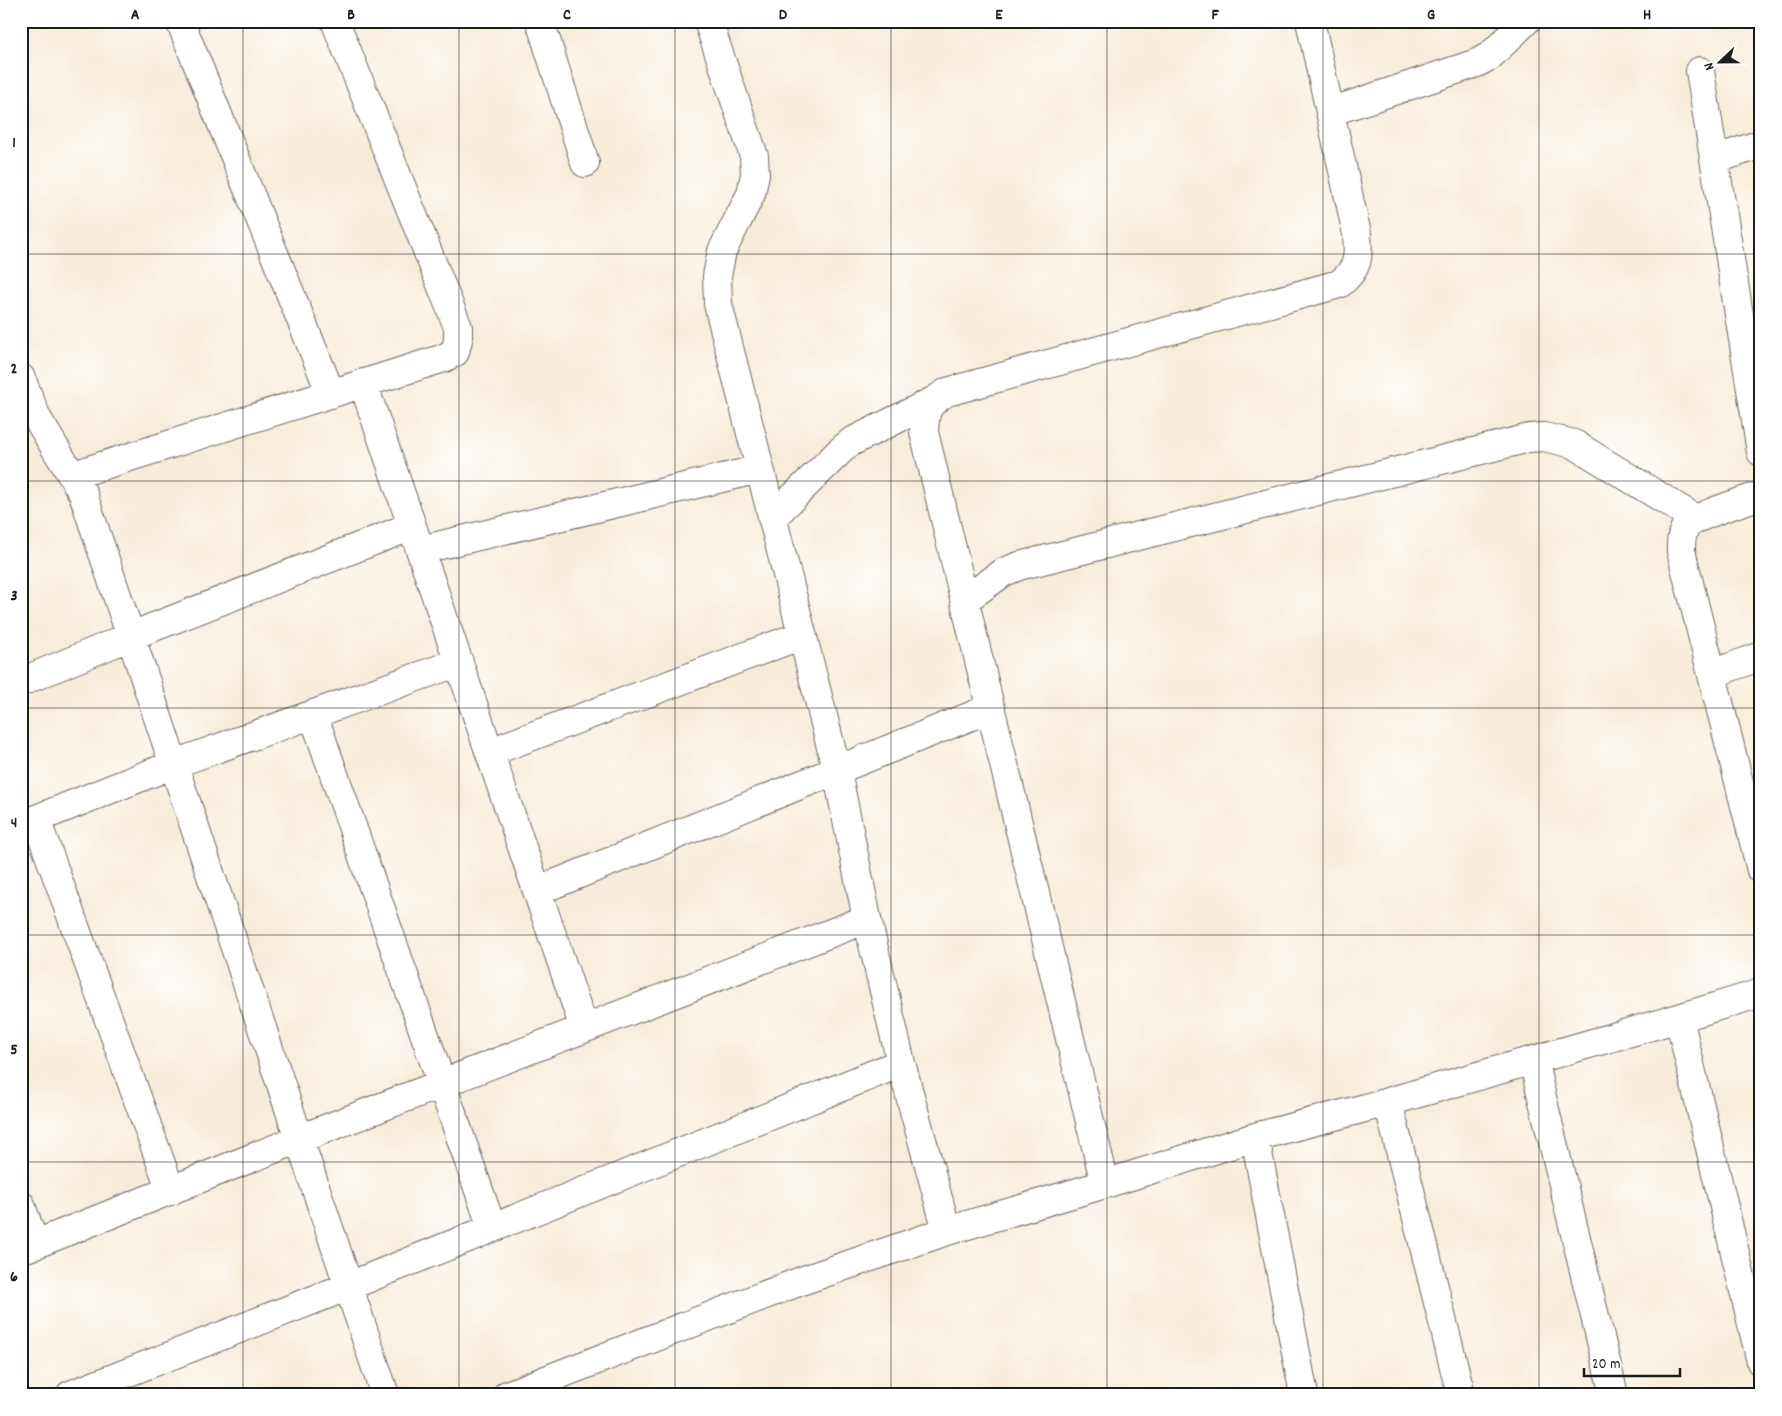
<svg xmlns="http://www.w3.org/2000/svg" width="1782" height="1416" font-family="Dekko,sans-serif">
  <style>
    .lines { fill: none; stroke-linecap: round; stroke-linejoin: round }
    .minor-casing { stroke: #69655e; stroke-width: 30 }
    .minor { stroke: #fff; stroke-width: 28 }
    .grid { fill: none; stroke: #1c1c1c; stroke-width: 1; stroke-opacity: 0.55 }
    .neatline { fill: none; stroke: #1c1c1c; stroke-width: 2 }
    .grid-label { font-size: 16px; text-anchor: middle; font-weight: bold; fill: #1c1c1c }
  </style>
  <rect width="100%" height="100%" fill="#fff"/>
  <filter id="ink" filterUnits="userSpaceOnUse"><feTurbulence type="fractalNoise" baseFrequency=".02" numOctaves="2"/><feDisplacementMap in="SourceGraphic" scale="10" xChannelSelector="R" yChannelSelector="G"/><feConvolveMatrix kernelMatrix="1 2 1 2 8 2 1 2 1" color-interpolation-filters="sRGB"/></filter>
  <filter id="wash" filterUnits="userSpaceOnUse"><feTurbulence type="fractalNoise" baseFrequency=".0096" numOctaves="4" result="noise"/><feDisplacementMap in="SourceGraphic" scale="20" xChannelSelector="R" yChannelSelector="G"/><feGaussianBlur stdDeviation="1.12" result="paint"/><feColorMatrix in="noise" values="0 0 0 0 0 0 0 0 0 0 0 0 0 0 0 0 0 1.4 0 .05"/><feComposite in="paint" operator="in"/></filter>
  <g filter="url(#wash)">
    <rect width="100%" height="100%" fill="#f7ecd9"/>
  </g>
  <g filter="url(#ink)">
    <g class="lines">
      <defs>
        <path id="minor" d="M180,21L331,394
          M540,21L585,163
          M708,21L754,156L755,174L751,194L722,251L717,276L718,304L837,771L867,919L901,1063L947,1231
          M1700,71L1761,452
          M1330,112L1477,63L1490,56L1526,21
          M1714,160L1761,144
          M21,378L37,418L83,494L385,1395
          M363,383L584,1028
          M73,475L444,358L455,352L458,340V327L335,21
          M1761,495C1745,501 1693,516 1685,528C1681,535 1681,543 1681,551L1761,870
          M772,518L840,451L851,442L933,401
          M420,550L760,469
          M965,600L1004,572L1019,566L1529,438L1544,437L1574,444L1696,519
          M1712,674L1761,656
          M21,682L131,636L412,526
          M313,714L492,1228
          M490,752L802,635
          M36,819L171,1191
          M21,825L174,764L459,662
          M537,891L991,708
          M1679,1018L1761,1362
          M1533,1060L1614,1395
          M1388,1102L1461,1395
          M1255,1137L1304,1395
          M1105,1184L924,432C925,409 927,404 947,392L1339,284C1359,269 1359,257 1357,234L1310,21
          M21,1205L35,1245
          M21,1250L299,1139L867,919
          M70,1395L349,1286L901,1063
          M507,1395L801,1281L947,1231L1105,1184L1255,1137L1388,1102L1679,1018L1761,993"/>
      </defs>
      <use href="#minor" class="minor-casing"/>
      <use href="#minor" class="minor"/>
    </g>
  </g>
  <path class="grid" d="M243,21V1395M459,21V1395M675,21V1395M891,21V1395M1107,21V1395M1323,21V1395M1539,21V1395M21,254H1761M21,481H1761M21,708H1761M21,935H1761M21,1162H1761"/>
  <rect width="1782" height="1416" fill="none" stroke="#fff" stroke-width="55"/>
  <g transform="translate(1720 62) rotate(248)" stroke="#ffffff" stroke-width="4" paint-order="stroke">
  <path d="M0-4L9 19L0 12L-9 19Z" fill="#1c1c1c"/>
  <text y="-8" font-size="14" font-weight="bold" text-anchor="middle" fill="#1c1c1c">N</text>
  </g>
  <path d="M1584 1368v8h96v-8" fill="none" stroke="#1c1c1c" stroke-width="2.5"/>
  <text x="1592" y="1368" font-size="15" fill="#1c1c1c" stroke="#ffffff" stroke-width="4" paint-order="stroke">20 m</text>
  <rect x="28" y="28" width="1726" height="1360" class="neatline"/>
  <g class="grid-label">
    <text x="135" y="19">A</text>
    <text x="351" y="19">B</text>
    <text x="567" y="19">C</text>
    <text x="783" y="19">D</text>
    <text x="999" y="19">E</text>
    <text x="1215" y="19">F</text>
    <text x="1431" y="19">G</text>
    <text x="1647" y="19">H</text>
    <text x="14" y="147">1</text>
    <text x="14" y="373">2</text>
    <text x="14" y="600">3</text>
    <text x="14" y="827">4</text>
    <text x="14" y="1054">5</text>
    <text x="14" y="1281">6</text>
  </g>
</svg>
